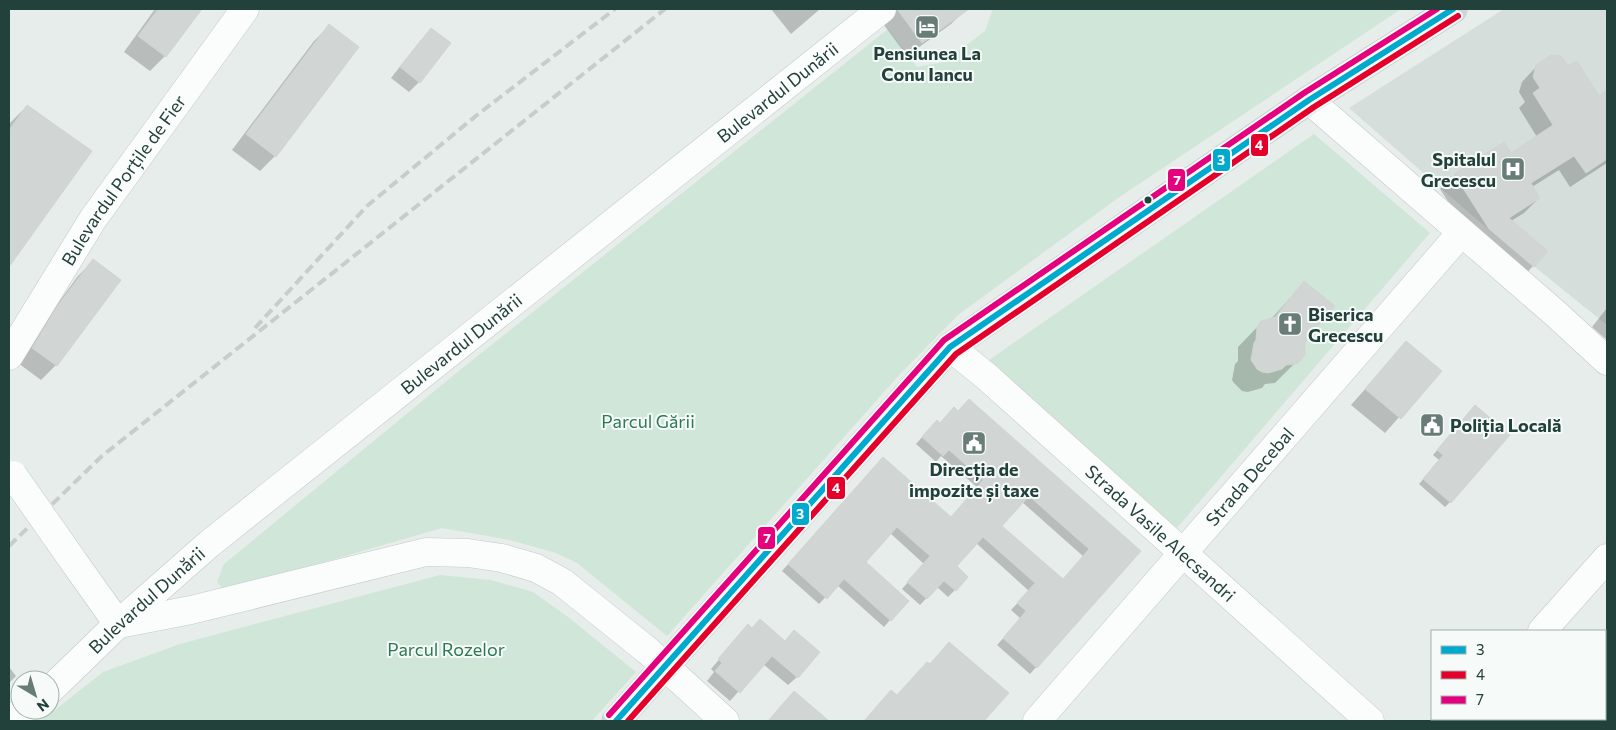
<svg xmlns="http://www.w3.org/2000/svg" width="1616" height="730" font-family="Commissioner,sans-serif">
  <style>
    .built { fill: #d5deda }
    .green { fill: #d0e6d8 }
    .shadow { fill: #0003; fill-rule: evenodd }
    .building { fill: #d1d6d4; stroke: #d0d5d3; fill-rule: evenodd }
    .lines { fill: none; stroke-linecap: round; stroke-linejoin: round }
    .minor-casing { stroke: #c4cac7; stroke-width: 29 }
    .major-casing { stroke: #c2cbc9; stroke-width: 29 }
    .minor { stroke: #fbfcfc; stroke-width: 28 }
    .major { stroke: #cfd7d6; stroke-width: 28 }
    .rail { stroke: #c8cdcb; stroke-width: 4; stroke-dasharray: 10 5; stroke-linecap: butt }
    .minor-bridge-casing { stroke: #c4cac7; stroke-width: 29; stroke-linecap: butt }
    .minor-bridge { stroke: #fbfcfc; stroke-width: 28 }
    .bus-1-casing { stroke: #f6fbf9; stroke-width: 10 }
    .bus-2-casing { stroke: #f6fbf9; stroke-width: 10 }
    .bus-3-casing { stroke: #f6fbf9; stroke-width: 10 }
    .bus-1 { stroke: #00a9ce; stroke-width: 6 }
    .bus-2 { stroke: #e4002b; stroke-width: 6 }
    .bus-3 { stroke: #e5007d; stroke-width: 6 }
    .bus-dot { fill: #23413b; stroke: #f6fbf9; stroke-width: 2 }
    .labels { text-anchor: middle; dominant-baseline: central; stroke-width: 4; stroke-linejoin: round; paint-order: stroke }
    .poi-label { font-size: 18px; font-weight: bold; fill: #23413b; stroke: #f6fbf9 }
    .street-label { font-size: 18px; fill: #23413b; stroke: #f6fbf9 }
    .park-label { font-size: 18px; fill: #2c7950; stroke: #f6fbf9 }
    .line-badge { stroke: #f6fbf9; stroke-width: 2 }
    .badge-label { font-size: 14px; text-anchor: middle; font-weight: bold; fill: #fff }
  </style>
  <rect width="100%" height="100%" fill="#e7edea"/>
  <path class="built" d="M1504,9H1607V325L1490,231L1349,108Z"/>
  <path class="green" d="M993,9H1401L1118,198L958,315L900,374L667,636L577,563L556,553L510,540L442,528L225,591L217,582L224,564L460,370L888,29L917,67L944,62L985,31Z
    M1314,134L1430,233L1177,528L989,360Z
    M440,575L491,580L533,592L568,617L636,672L592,721H41L103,672L180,644Z"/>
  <path class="shadow" d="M155,9H200L165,56L150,71L124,52Z
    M771,9H820L791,34Z
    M886,9H964L965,10L951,24L907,56L884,25Z
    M329,26L358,47L275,156L260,171L232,150L314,41Z
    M432,29L419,82L409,92L391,78L421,40Z
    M1537,66L1568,68L1598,97L1607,92V163L1570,187L1559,170L1532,187L1539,198L1524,213L1511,221L1533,266L1519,281L1475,244L1440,189L1455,175L1510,155L1537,137L1519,108L1525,102L1519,92L1522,82Z
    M27,106L90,152L9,265V124Z
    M93,261L56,365L41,380L18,363L44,322L78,276Z
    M1304,283L1303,355L1275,383L1265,384L1262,388L1248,392L1242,391L1234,383L1232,380L1235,364L1238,361V347L1262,322L1271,319Z
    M1607,308V340L1592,327Z
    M1406,343L1440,371L1385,433L1351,405Z
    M1470,411L1450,502L1445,507L1419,484L1439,460L1433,455Z
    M930,428L1140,551L1030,674L997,645L1021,619L1011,610L1029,591L976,543L955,566L966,577L955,590L948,597L937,587L920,605L902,589L924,564L890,533L864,563L890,620L884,627L837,585L819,604L782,571L876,465L951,519L978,488L941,456L936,462L916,444ZM1022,502L1084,557L1062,581L1001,526Z
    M751,629L797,677L788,685L763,664L730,701L707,681L714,672L711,669L740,635Z
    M9,667L16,676L9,683Z
    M1007,693L982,721H865L886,698Z"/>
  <path class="building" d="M158,9H202L166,57L138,36Z
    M897,9H969L922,43Z
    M329,24L359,47L276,157L246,134Z
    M431,28L451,43L420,83L400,67Z
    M1551,55L1561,56L1568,66L1577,61L1599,96L1607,90V159L1586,173L1574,156L1531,183L1540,198L1509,218L1548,251L1534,267L1489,229L1454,174L1504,142L1511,153L1553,125L1533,93L1540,88L1533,77L1536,65Z
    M27,105L92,151L9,267V130Z
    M93,259L121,280L57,366L32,348L58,305Z
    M1304,281L1335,306L1305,342V355L1299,362L1296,364L1286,365L1282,369L1268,373L1262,372L1257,369L1251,360L1254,343L1256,340L1257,327L1261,321L1275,317Z
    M1406,341L1442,371L1401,419L1365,389Z
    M969,399L1141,551L1037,668L1003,638L1026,611L1017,603L1035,583L983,537L957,566L968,577L956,591L944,581L927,599L907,582L930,556L897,527L866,562L909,601L891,621L844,579L827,599L788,564L883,457L951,517L983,480L949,450L943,456L922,437L937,420L940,423L954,407L958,411ZM1029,496L1089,549L1063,579L1002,526Z
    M1475,405L1510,435L1451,503L1423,479L1443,455L1437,450Z
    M760,619L785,641L794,630L820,652L798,678L772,656L740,693L715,671L722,663L718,659L748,624L752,628Z
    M949,642L1009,693L984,721H864L891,690L897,695L927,662L930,664Z
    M794,691L829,721H768Z"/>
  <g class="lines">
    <defs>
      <g id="minor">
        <path d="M1309,100L1556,314L1607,361"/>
        <path id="s1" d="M950,347L986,376L1370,721"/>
        <path id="s2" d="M9,356L93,219L245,9"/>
        <path d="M74,562L118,624"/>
        <path d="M119,624L191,610L426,552L468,553L502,558L536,568L562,582L648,651L725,721"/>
        <path d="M1542,631L1607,558"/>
        <path id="s3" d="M50,690L118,624L209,544L882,9"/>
        <path d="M9,721L24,710"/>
        <path id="s4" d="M1037,721L1461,233"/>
        <path d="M1462,721L1464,719"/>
      </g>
      <path id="major" d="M616,721L950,347L1309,100L1453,9"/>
    </defs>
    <use href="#minor" class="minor-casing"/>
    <use href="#major" class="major-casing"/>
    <use href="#minor" class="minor"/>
    <use href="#major" class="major"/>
    <path class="rail" d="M255,328L367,206L477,115L615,9
      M9,546L102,456L665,9"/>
    <defs>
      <path id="minor-bridge" d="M13,475L74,562"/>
    </defs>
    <use href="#minor-bridge" class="minor-bridge-casing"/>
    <use href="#minor-bridge" class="minor-bridge"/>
    <defs>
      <path id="bus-1" d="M616,721L950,347L1309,100L1453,9"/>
      <path id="bus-2" d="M628,721L956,354L1314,107L1458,16"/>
      <path id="bus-3" d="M609,715L944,340L1304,93L1437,9"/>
    </defs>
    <use href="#bus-1" class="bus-1-casing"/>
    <use href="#bus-2" class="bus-2-casing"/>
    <use href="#bus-3" class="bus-3-casing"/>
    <use href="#bus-1" class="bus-1"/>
    <use href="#bus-2" class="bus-2"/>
    <use href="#bus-3" class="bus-3"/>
  </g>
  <defs>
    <symbol id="hotel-square" viewBox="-11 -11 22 22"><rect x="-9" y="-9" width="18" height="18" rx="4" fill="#687d78" stroke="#f6fbf9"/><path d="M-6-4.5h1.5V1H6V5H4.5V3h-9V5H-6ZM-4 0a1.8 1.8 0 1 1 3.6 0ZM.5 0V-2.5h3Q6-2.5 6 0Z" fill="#fff"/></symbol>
    <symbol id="hospital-square" viewBox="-11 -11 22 22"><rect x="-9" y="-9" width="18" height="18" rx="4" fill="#687d78" stroke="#f6fbf9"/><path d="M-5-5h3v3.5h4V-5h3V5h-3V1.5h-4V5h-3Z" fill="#fff"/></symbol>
    <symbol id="church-square" viewBox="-11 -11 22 22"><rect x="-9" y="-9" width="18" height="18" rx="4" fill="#687d78" stroke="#f6fbf9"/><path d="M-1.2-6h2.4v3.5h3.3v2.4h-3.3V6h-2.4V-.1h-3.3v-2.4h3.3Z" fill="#fff"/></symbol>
    <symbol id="civic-square" viewBox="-11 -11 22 22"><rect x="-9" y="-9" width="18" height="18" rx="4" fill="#687d78" stroke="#f6fbf9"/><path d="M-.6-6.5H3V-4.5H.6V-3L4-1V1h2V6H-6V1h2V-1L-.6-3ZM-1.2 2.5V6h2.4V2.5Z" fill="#fff"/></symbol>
  </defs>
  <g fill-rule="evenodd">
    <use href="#hotel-square" x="913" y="13" width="28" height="28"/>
    <use href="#hospital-square" x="1499" y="155" width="28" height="28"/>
    <use href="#church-square" x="1276" y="310" width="28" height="28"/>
    <use href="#civic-square" x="1418" y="411" width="28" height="28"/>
    <use href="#civic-square" x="960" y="429" width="28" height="28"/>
  </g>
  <circle class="bus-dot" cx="1148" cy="200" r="4.5"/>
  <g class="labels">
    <g class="poi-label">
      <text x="927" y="53">Pensiunea La<tspan x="927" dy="21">Conu Iancu</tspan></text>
      <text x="1496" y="159" text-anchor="end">Spitalul<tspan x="1496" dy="21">Grecescu</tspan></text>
      <text x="1308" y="314" text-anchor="start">Biserica<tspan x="1308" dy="21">Grecescu</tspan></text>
      <text x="1450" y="425" text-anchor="start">Poliția Locală</text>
      <text x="974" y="469">Direcția de<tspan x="974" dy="21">impozite și taxe</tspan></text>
    </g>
    <g class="street-label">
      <text stroke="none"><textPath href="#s3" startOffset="942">Bulevardul Dunării</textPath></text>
      <text stroke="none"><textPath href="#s2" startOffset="210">Bulevardul Porțile de Fier</textPath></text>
      <text stroke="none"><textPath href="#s3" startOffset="538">Bulevardul Dunării</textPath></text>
      <text stroke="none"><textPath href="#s4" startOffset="324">Strada Decebal</textPath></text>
      <text stroke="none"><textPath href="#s1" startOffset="281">Strada Vasile Alecsandri</textPath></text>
      <text stroke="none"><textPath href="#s3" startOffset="132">Bulevardul Dunării</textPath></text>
    </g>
    <g class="park-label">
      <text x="648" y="421">Parcul Gării</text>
      <text x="446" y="649">Parcul Rozelor</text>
    </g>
  </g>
  <g class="line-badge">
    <rect x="1250" y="133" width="19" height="24" rx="5" fill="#e4002b"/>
    <rect x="1212" y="148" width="19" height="24" rx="5" fill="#00a9ce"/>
    <rect x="1167" y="168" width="19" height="24" rx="5" fill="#e5007d"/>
    <rect x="826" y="476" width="20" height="24" rx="5" fill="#e4002b"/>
    <rect x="791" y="502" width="19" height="24" rx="5" fill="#00a9ce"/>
    <rect x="757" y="526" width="19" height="24" rx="5" fill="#e5007d"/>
  </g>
  <g class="badge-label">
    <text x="1259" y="150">4</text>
    <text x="1221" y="165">3</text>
    <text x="1177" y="185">7</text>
    <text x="836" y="493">4</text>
    <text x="800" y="519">3</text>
    <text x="767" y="543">7</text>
  </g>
  <rect width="1616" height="730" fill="none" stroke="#23413b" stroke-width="20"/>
  <rect x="1431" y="630" width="175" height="90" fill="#f6fbf9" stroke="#a2b1ad"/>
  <rect x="1441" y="646" width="25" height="8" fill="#00a9ce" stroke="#a2b1ad"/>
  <text x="1476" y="655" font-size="15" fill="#23413b">3</text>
  <rect x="1441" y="671" width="25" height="8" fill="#e4002b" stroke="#a2b1ad"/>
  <text x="1476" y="680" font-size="15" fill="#23413b">4</text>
  <rect x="1441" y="696" width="25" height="8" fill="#e5007d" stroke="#a2b1ad"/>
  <text x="1476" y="705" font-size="15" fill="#23413b">7</text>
  <g transform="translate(35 695) rotate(142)"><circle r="24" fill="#f6fbf9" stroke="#a2b1ad"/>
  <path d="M0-4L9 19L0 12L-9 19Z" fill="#687d78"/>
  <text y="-8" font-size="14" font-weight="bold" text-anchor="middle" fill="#23413b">N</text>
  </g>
</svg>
